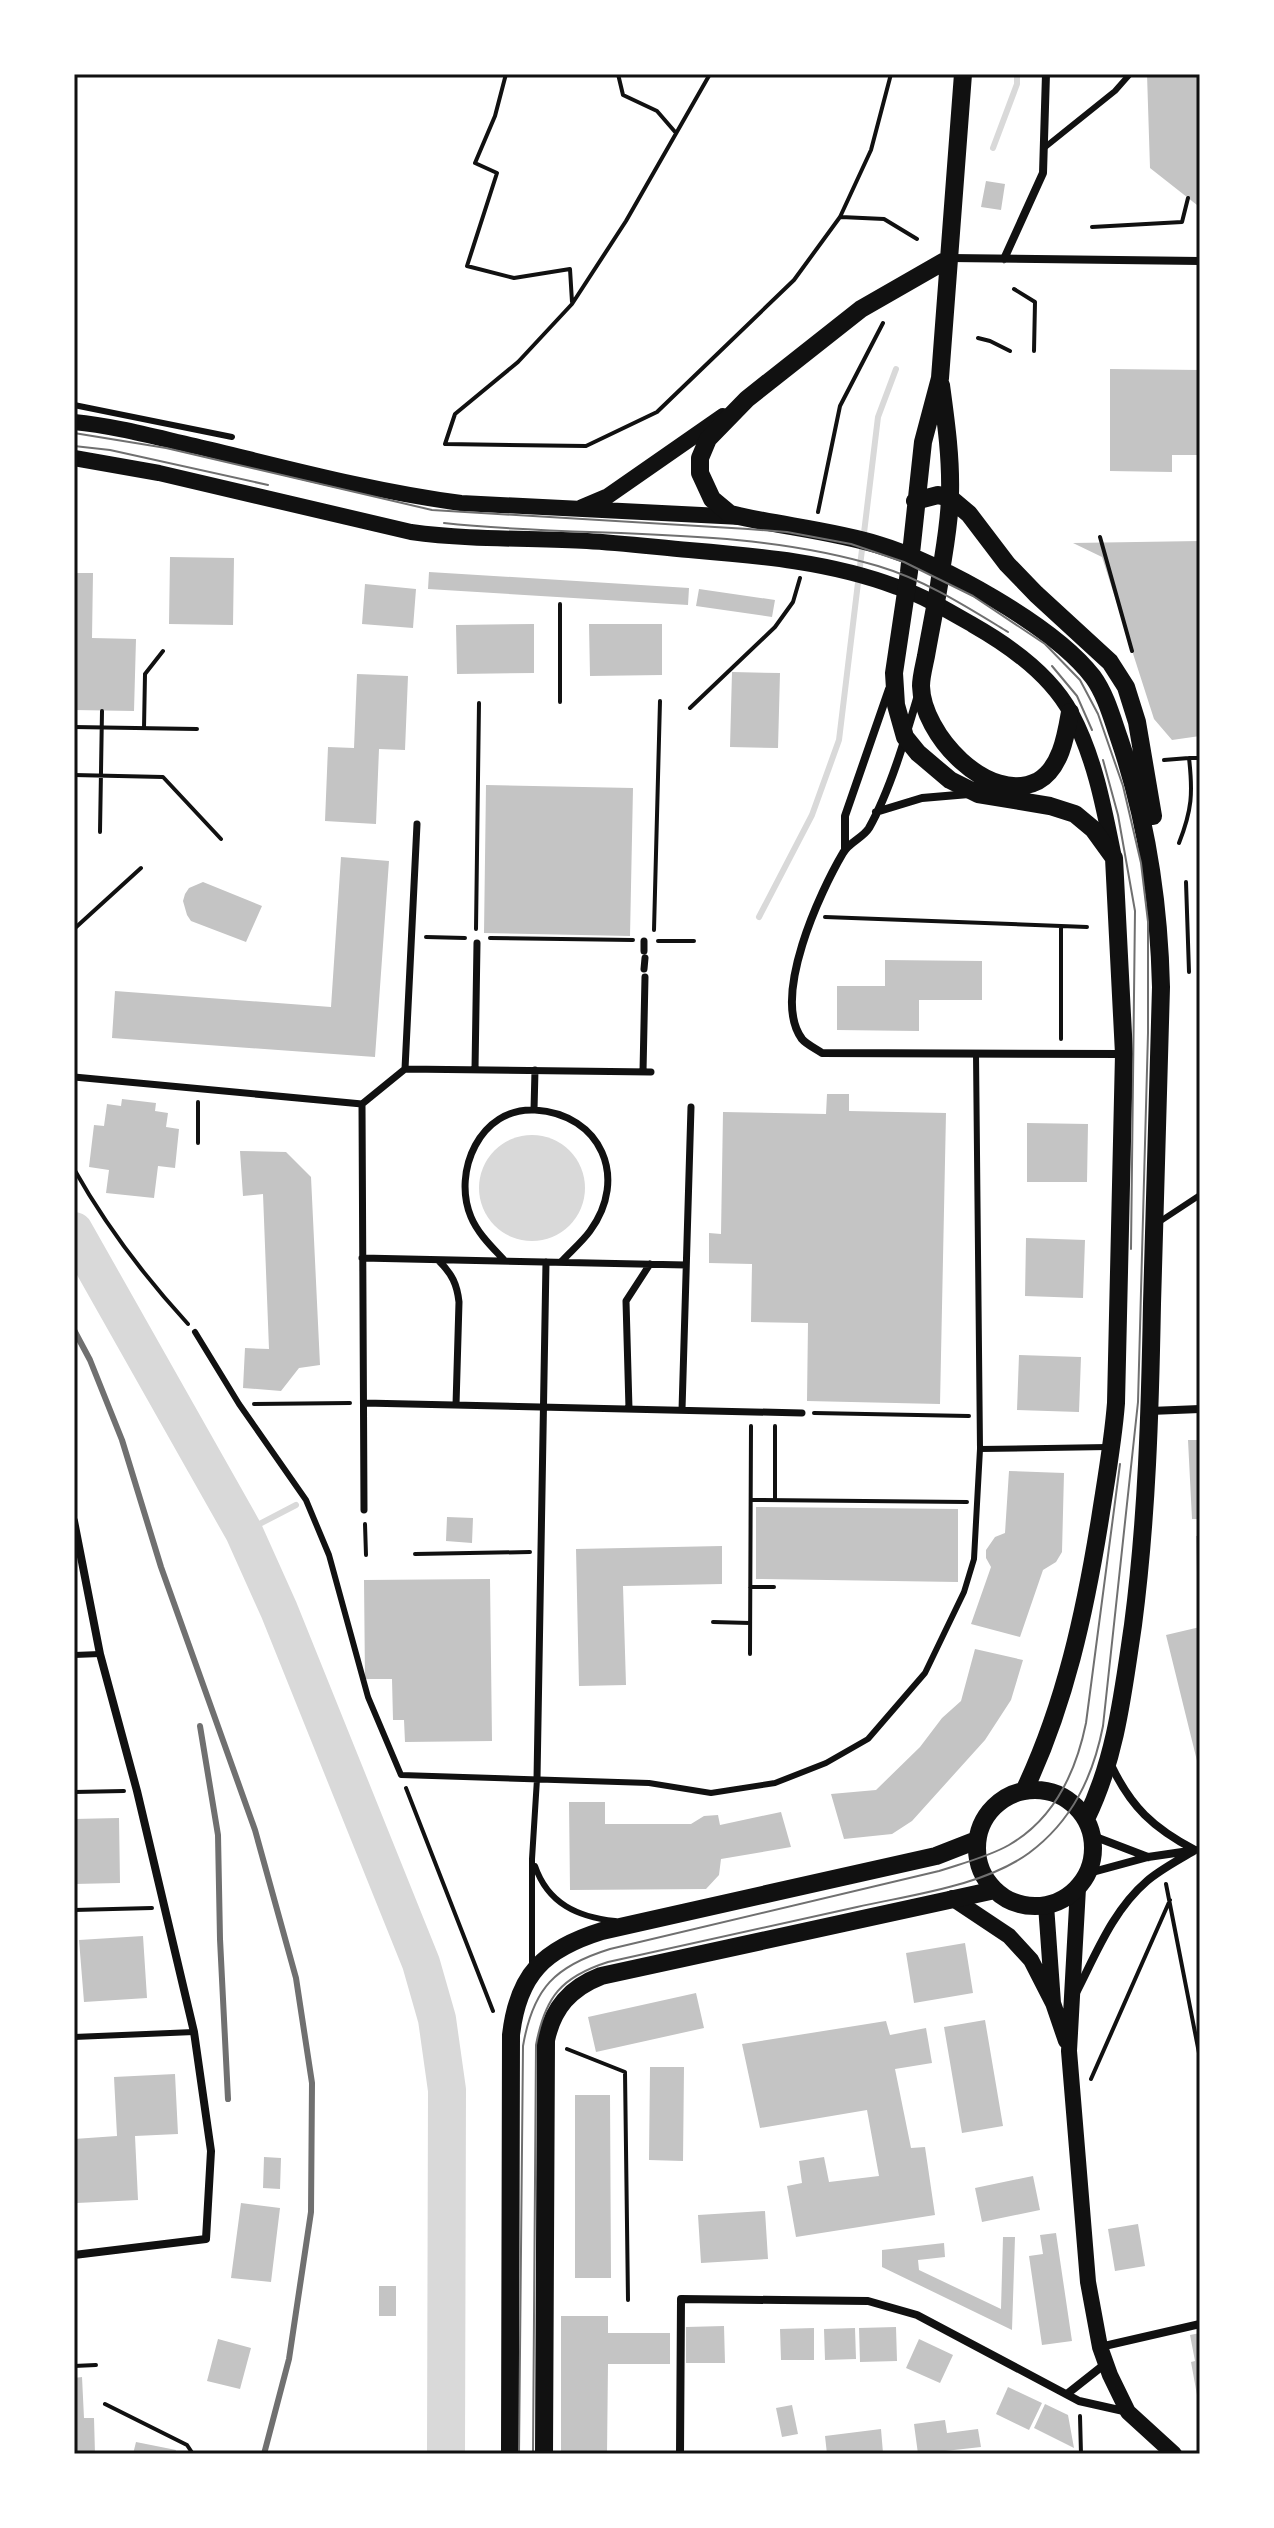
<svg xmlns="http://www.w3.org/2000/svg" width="1274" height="2528" font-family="Arial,sans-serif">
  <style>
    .water { fill: #d9d9d9 }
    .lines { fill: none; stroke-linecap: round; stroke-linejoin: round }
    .stream { stroke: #d9d9d9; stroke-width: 6 }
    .river { stroke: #d9d9d9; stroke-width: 38 }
    .building { fill: #c4c4c4 }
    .path { stroke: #111; stroke-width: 4 }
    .service { stroke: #111; stroke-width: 6 }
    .pedestrian { stroke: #111; stroke-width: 7 }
    .minor { stroke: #111; stroke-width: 8 }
    .secondary { stroke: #111; stroke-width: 16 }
    .primary { stroke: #111; stroke-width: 18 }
    .tram { stroke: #707070; stroke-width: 2 }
    .rail { stroke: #707070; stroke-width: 6 }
    .neatline { fill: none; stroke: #111; stroke-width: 3 }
  </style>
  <rect width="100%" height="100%" fill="#fff"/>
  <path class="water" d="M479 1188a53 53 0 1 1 106 0a53 53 0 1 1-106 0Z"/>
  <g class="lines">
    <path class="stream" d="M993,148L1017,84V74
      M759,917L812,815L839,740L878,417L896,369
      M244,1532L296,1505"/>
    <path class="river" d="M74,1231L244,1532L279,1610L421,1963L437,2019L447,2090L446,2454"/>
  </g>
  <path class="building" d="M1147,74H1200V202L1197,205L1150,168Z
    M986,181L1005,184L1001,210L981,207Z
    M1110,369L1200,370V455H1172V472L1110,471Z
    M1200,541V736L1172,740L1154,719L1102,557L1073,543Z
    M170,557L234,558L233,625L169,624Z
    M429,572L689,588L688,605L428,589Z
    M74,573H93L92,638L136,639L134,711L74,710Z
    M365,584L416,589L413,628L362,624Z
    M699,589L775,600L772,617L696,606Z
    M534,624V673L457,674L456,625Z
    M589,624H662V675L590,676Z
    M732,672L780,673L778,748L730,747Z
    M357,674L408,676L405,750L379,749L376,824L325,821L328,747L354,748Z
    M486,785L633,788L630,936L484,933Z
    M341,857L389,861L375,1057L112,1038L115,991L331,1007Z
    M203,882L262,906L246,942L191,921L187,915L183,901L185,894L189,888Z
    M885,960L982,961V1000H919V1031L837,1030V986H885Z
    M827,1094H849V1111L946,1113L940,1404L807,1401L808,1323L751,1322L752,1264L709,1263V1233L721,1234L723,1112L826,1114Z
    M122,1099L156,1103L155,1111L168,1113L166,1127L179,1129L175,1168L158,1166L154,1198L106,1193L109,1170L89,1167L94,1125L104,1126L107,1104L121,1106Z
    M1027,1123L1088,1124L1087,1182H1027Z
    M240,1151L286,1152L311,1177L320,1365L299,1368L281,1391L243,1388L245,1348L269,1349L263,1194L243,1196Z
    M1026,1238L1085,1240L1083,1298L1025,1296Z
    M1019,1355L1081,1357L1079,1412L1017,1410Z
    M1188,1440H1200V1519H1192Z
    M1009,1471L1064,1473L1062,1552L1056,1562L1043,1570L1020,1637L971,1624L991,1567L986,1558V1550L995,1537L1005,1533Z
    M756,1507L958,1509V1582L756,1579Z
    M447,1517L473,1518L472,1543L446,1541Z
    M1196,1536H1200V1573H1197Z
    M722,1546V1584L623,1586L626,1685L579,1686L576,1549Z
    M490,1579L492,1741L405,1742L404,1720H393L392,1679H365L364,1580Z
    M1200,1627V1769H1199L1166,1635Z
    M975,1649L1023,1660L1011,1700L985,1740L912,1821L892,1834L844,1839L831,1794L876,1790L920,1747L942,1718L961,1701Z
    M569,1802H605V1824H691L704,1816L718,1815L720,1825L781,1812L791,1847L721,1859L719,1875L706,1889L570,1890Z
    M119,1818L120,1883L74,1884V1819Z
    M143,1936L147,1998L84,2002L79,1940Z
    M965,1943L973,1993L914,2003L906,1953Z
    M696,1993L704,2028L596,2052L588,2017Z
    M985,2020L1003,2126L962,2133L944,2027Z
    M886,2021L890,2035L926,2028L932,2063L895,2069L911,2148L925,2147L935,2215L796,2237L787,2186L802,2183L799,2161L824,2157L829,2182L879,2176L867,2110L760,2128L742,2044Z
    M650,2067H684L683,2161L649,2160Z
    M175,2074L178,2134L135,2136L138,2200L77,2203L74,2139L117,2136L114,2077Z
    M575,2095H610L611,2278H575Z
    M264,2157L281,2158L280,2189L263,2188Z
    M1033,2176L1040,2210L982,2222L975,2188Z
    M241,2203L280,2208L271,2282L231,2278Z
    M765,2211L768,2259L701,2263L698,2215Z
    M1138,2224L1145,2266L1115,2271L1108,2229Z
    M1056,2233L1072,2341L1042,2345L1029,2256L1043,2254L1040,2235Z
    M1003,2237H1015L1012,2330L882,2267V2250L944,2243L945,2257L918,2260L919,2270L1001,2309Z
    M379,2286H396V2316H379Z
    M561,2316H608V2333H670V2364H608L607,2454H561Z
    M724,2326L725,2363H686V2327Z
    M896,2327L897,2361L860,2362L859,2328Z
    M814,2328V2360H781L780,2329Z
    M855,2328L856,2359L825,2360L824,2329Z
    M1200,2333V2395H1197L1191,2362L1195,2361L1190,2335Z
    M218,2339L251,2348L240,2389L207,2381Z
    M919,2339L953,2355L940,2383L906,2368Z
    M82,2377L84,2418H94L95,2454H74V2378Z
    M1008,2387L1042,2403L1029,2430L996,2414Z
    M1045,2404L1068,2415L1074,2448L1034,2428Z
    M792,2405L798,2434L782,2437L776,2408Z
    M945,2420L947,2433L978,2429L981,2447L918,2454L914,2424Z
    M881,2429L883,2453L827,2454L825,2436Z
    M136,2442L176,2450L175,2454H133Z"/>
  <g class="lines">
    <path class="path" d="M506,74L495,116L475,163L497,173L467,266L514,278L570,269L572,302
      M618,74L623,95L657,111L676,133
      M710,74L626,221L572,304L518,362L455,414L445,444L586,446L657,412L794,280L840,217L871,150L891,74
      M841,217L884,219L917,239
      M1092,227L1182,222L1188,198
      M1014,289L1035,302L1034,351
      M978,338L990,341L1010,351
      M818,512L840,406L883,323
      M1100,537L1132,651
      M560,604V702
      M690,708L775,627L793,602L800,578
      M74,727L197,729
      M144,728L145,674L163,651
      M1164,760L1189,758
      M74,775L163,777L221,839
      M100,832L102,711
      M1179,843C1192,810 1193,793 1189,758H1200
      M1186,882L1189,972
      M825,917L1087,927
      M1061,928V1039
      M74,929L141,868
      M476,929L479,703
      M654,930L660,701
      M426,937L465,938
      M490,938L633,940
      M658,941H694
      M198,1143V1102
      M74,1169C106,1226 144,1276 188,1324
      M254,1404L350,1403
      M814,1413L969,1416
      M751,1500L967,1502
      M775,1500V1426
      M365,1524L366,1555
      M415,1554L530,1552
      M750,1587H774
      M713,1622L750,1623
      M750,1654L751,1426
      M406,1788L493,2011
      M74,1792L124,1791
      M1166,1884L1200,2058
      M74,1910L152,1908
      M567,2049L625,2072L628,2300
      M1091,2079L1170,1900
      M74,2366L96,2365
      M105,2404L187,2445L193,2454
      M1080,2416L1081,2454"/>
    <path class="service" d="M1044,148L1115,91L1130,74
      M74,405L232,437
      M1156,1224L1200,1195
      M195,1332L239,1404L306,1500L329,1555L368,1697L401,1775L649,1783L711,1793L775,1783L826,1763L868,1739L925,1673L964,1592L974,1559L980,1449L976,1054
      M980,1449L1108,1447
      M74,1655L100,1654
      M535,1866C548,1904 578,1917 615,1921
      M532,1967V1859L537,1779
      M74,2037L194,2032"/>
    <path class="pedestrian" d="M644,941V951
      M644,969L645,958
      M405,1069L651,1072
      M475,1070L477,943
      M643,1072L645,977
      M74,1077L362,1104
      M534,1110L535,1070
      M362,1258L686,1265
      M439,1261C452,1274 457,1284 459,1302L456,1405
      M505,1261C493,1248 478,1234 471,1217C452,1172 480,1107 535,1110C601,1114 629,1178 590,1231C582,1242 570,1252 561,1262
      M364,1403L802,1413
      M629,1409L626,1301L650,1264
      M682,1410L691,1107
      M364,1510L362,1104L405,1069L417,824
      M537,1779L546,1262"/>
    <path class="minor" d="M950,258L1200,261
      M1004,259L1043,173L1046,74
      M918,695C906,736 890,791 869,828C863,838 849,842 843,853C820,892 771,997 802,1039C806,1044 816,1049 822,1053L1123,1054
      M876,812L922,798L969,794
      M845,849V816L889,689
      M1150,1411L1200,1409
      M74,1521L100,1654L137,1791L194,2032L211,2151L206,2239L74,2255
      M1111,1765C1131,1807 1153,1828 1195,1850
      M1093,1836L1148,1857
      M1089,1873L1148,1857L1189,1851
      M1076,1993C1096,1954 1113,1910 1147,1881C1161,1869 1179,1860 1195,1850
      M1100,2347L1200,2324
      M1067,2394L1105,2364
      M680,2454L681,2299L868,2301L917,2315L1079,2401L1128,2412"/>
    <path class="secondary" d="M74,422C115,426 155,437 195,446C283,467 370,491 461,503L741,517
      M74,458L159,473L411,532C469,540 528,538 587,541C621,543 655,547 689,550C760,556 831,562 897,587C924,596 949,611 973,625C1010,646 1050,674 1071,713C1095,758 1104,808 1114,858
      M582,507L608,496L723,416
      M1078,1888L1069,2051L1088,2282L1100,2347L1110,2375L1128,2412L1174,2454
      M952,1898L1009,1936L1031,1960L1053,2003
      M1046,1905L1053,2003L1066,2041"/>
    <path class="primary" d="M963,74L940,378L923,442L909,572L894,673L896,705L905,737L918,753L950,780L978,794L1050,806L1075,814L1093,829L1114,858L1124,1054L1116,1403C1113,1442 1106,1480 1100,1519C1085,1612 1065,1705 1024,1791
      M950,258L861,309L747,399L708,439L700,458V473L712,499L730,514C779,526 830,530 879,545C940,563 1054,626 1093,677C1106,695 1112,718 1119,738C1147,820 1159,901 1161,987C1158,1093 1155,1198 1152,1304C1150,1411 1147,1518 1133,1625C1123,1692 1116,1758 1086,1819
      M941,385C946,422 951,457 950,494C950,524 943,555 939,585C935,609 930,633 926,656C924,666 921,677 921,686C922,734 988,806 1038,781C1061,768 1066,735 1070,712
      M915,501L938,495L950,498L969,514L1007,564L1036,594L1110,662L1126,687L1137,722L1153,816
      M977 1848a58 58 0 1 1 116 0a58 58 0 1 1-116 0Z
      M510,2454L511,2035C518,1974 544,1949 602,1931L936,1856L977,1840
      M544,2454L546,2040C553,2008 570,1988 601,1976L995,1890"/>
    <path class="tram" d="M74,433L166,448L432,510L748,529L787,532L851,544L904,562L973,596L1045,644L1080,680L1098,714L1123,786L1141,863L1148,922V1033L1138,1402L1103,1726C1093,1777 1072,1821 1029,1853C984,1886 910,1895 857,1907C774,1926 691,1944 608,1962C561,1977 545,1997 536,2045L533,2454
      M74,446L110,450L268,485
      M444,523C588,539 738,524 878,566C925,580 967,607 1008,632
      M1052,666L1077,696L1092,730
      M1103,760L1118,815L1135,911L1131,1249
      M519,2454L523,2046C533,1988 555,1966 610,1949L939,1871C963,1863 988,1857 1009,1845C1054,1819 1076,1772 1086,1723L1120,1464"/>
    <path class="rail" d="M74,1330L90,1360L122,1440L161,1567L255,1830L296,1978L312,2083L311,2212L289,2359L264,2454
      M200,1726L218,1835L220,1939L228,2099"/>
  </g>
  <rect width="1274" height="2528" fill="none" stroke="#ffffff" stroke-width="152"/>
  <rect x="76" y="76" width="1122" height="2376" class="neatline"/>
</svg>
